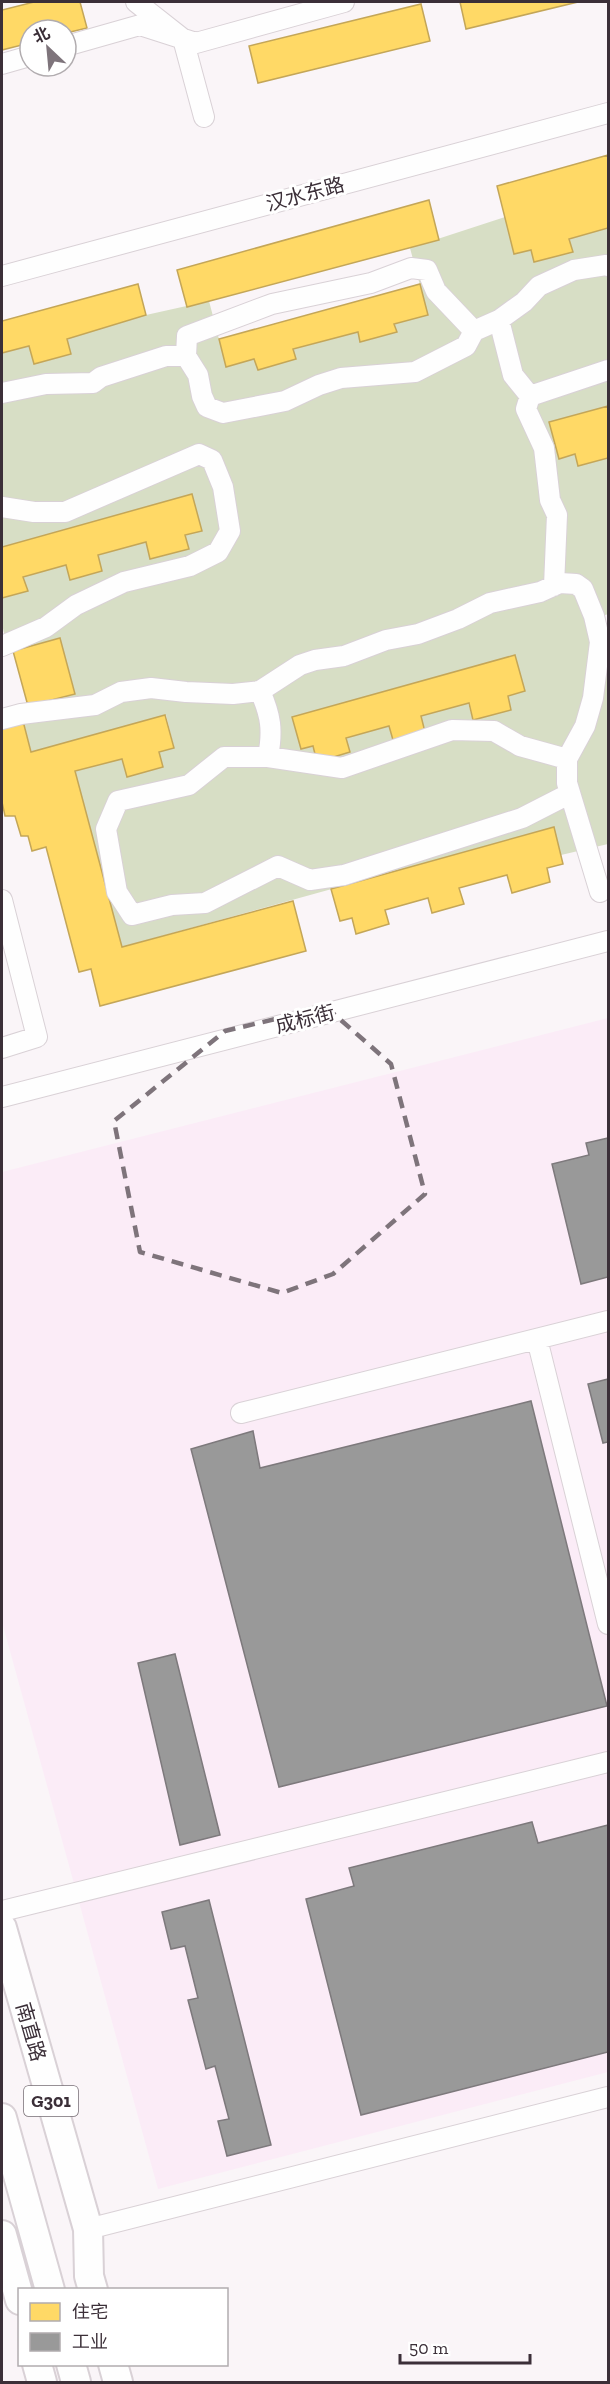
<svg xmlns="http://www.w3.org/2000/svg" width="610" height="2384" font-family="'Zilla Slab','Noto Sans SC',serif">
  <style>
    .built { fill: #fbecf7 }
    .green { fill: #d7dec5; fill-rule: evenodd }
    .homes { fill: #ffd966; stroke: #c4a658; stroke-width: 1.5 }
    .industry { fill: #999; stroke: #7d797c; stroke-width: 1.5 }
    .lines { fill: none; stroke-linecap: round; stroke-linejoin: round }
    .minor-casing { stroke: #d9d1d6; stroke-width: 22 }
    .highway-casing { stroke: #d9d1d6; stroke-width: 32 }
    .minor { stroke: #fefefe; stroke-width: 20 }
    .highway { stroke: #fefefe; stroke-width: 28 }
    .marked { fill: none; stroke: #7e747b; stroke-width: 4.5; stroke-dasharray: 12 8; stroke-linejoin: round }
    .labels { text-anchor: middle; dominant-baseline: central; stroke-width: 6; stroke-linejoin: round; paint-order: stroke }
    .shield { fill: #fff; stroke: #766d74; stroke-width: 1.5 }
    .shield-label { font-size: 18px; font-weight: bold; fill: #3b2f38 }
    .street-label { font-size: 20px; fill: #3b2f38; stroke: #fff }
  </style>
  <rect width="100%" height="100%" fill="#faf5f8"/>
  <path class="built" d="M608,1018V2072L158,2189L2,1622V1172Z"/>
  <path class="green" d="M505,217L515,254L531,250L573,251L569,239L608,228V406L549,422L559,458L575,454L579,466L608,458V614L600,617L608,649V844L561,855L553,828L122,947L75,771L122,759L127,777L163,767L159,752L174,747L166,715L31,752L20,707L75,693L60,638L13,651C0,633 2,620 2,598L27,591L23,577L66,565L102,571L98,555L146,542L151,559L188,549L185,535L201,531L192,495L2,547V353L29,346L34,364L71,354L67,339L146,315L209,301L226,366L254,359L258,370L296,359L293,349L358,332L361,342L396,332L394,324L428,315L410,248ZM515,656L525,691L508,696L511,710L473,720L468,703L421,716L393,740L389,726L346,738L350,752L317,761L313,746L292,717Z"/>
  <path class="homes" d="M34,2H80L87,28L66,33V30H30V43L2,50V10Z
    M460,2H578L466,29Z
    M421,4L430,41L258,83L249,46Z
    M608,155V228L569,239L573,252L534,262L531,250L514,254L497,186Z
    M429,200L439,240L187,307L177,270Z
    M138,284L146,315L67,339L71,354L34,364L29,346L2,353V321Z
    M420,284L428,315L394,324L397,332L360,342L358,332L293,349L296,359L258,370L254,359L226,367L219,339Z
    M608,406V458L578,466L575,454L559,459L549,422Z
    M192,494L202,531L185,535L189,549L150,559L146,542L98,555L102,571L70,580L66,565L23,577L28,591L2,598V547Z
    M60,638L75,694L28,706L13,651Z
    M515,655L525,691L508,696L511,710L473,720L469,703L421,716L425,732L393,740L389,726L346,738L350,752L317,762L313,746L301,749L292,717Z
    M165,715L174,748L159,752L163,767L127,777L122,759L75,771L122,947L293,901L306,951L100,1006L91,969L79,972L46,847L32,851L28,836H21L15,816H5L2,802V727L23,721L31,752Z
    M554,827L563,864L547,868L550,882L512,893L507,875L459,888L464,904L432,913L428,898L385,910L389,924L356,934L352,918L340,921L331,889Z"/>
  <path class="industry" d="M608,1138V1277L581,1284L552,1164L589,1155L586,1143Z
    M608,1379V1442L603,1443L588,1384Z
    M531,1401L607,1706L279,1787L191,1449L253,1431L260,1468Z
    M175,1654L220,1835L180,1845L138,1663Z
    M532,1822L538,1843L608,1825V2052L361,2115L306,1899L354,1886L349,1868Z
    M209,1900L271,2145L227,2156L218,2121L229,2119L215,2066L206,2069L188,2000L198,1998L185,1946L171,1949L162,1912Z"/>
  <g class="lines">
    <defs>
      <path id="minor" d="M136,2L183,39L204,117
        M66,46L140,25L196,43L344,2
        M2,64L30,56
        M411,268L427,270L436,291L474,331L466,346L415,372L341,378L319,385L285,401L223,413L207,407L202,396L198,375L186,356L187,336L272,304L371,283Z
        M2,276L608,113
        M499,320L513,375L530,396
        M474,331L499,320L524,302L539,286L574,270L606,265L608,266
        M2,393L46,384L93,383L101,377L166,356H186
        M2,507L34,512H65L199,454L212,460L223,487L230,531L218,552L190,566L124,582L76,605L46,627L2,646
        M554,586L557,515L550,500L544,448L526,409L530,396L608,370
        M260,691C271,716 273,730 268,757
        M2,719L21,714L95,705L121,692L151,688L186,692L233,694L260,691L300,665L315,660L344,656L386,640L418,634L458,619L490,603L540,592L560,583L576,584L583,589L594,616L600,642L593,698L585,726L567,759V783L600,892
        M565,796L522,818L344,875L310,880L278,866L205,903L172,905L132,915L117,892L106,829L118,801L189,785L224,757H268L342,768L452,730L494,731L520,746L567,759
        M2,900L37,1037L2,1048
        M2,1097L608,941
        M537,1339L608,1624
        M241,1413L608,1321
        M2,1911L608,1762
        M88,2229L608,2097"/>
      <path id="highway" d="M2,1928L88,2229L89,2276L93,2290
        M2,2118L50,2290
        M2,2235L20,2300
        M37,2364L42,2382
        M71,2364L76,2382
        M113,2364L118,2382"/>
    </defs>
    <use href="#minor" class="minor-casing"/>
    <use href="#highway" class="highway-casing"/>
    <use href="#minor" class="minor"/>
    <use href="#highway" class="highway"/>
  </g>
  <path class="marked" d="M326,1007L391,1064L425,1194L333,1274L282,1293L140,1252L114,1121L225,1031Z"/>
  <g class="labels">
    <rect class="shield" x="24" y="2086" width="54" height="30" rx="4.5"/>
    <g class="shield-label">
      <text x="51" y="2101">G301</text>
    </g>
    <g class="street-label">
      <text transform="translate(305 194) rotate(-15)">汉水东路</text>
      <text transform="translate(305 1019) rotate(-14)">成标街</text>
      <text transform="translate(31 2032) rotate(74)">南直路</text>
    </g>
  </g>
  <rect width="610" height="2384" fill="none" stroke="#3b2f38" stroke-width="6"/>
  <rect x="18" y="2288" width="210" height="78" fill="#ffffff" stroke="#b1acaf" stroke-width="1.5"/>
  <rect x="30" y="2303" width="30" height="18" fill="#ffd966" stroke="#b1acaf" stroke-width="1.5"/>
  <text x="72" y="2318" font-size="18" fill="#3b2f38">住宅</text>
  <rect x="30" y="2333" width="30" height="18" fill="#999999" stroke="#b1acaf" stroke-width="1.5"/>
  <text x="72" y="2348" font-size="18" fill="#3b2f38">工业</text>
  <g transform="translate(48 48) rotate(334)"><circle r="28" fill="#ffffff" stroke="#b1acaf" stroke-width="1.5"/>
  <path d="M0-4.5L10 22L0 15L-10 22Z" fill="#7e747b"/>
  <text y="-9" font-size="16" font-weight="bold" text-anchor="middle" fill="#3b2f38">北</text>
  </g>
  <path d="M400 2354v9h130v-9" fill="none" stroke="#3b2f38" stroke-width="3"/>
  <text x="409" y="2354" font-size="18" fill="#3b2f38" stroke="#ffffff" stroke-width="4.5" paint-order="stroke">50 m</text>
</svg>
